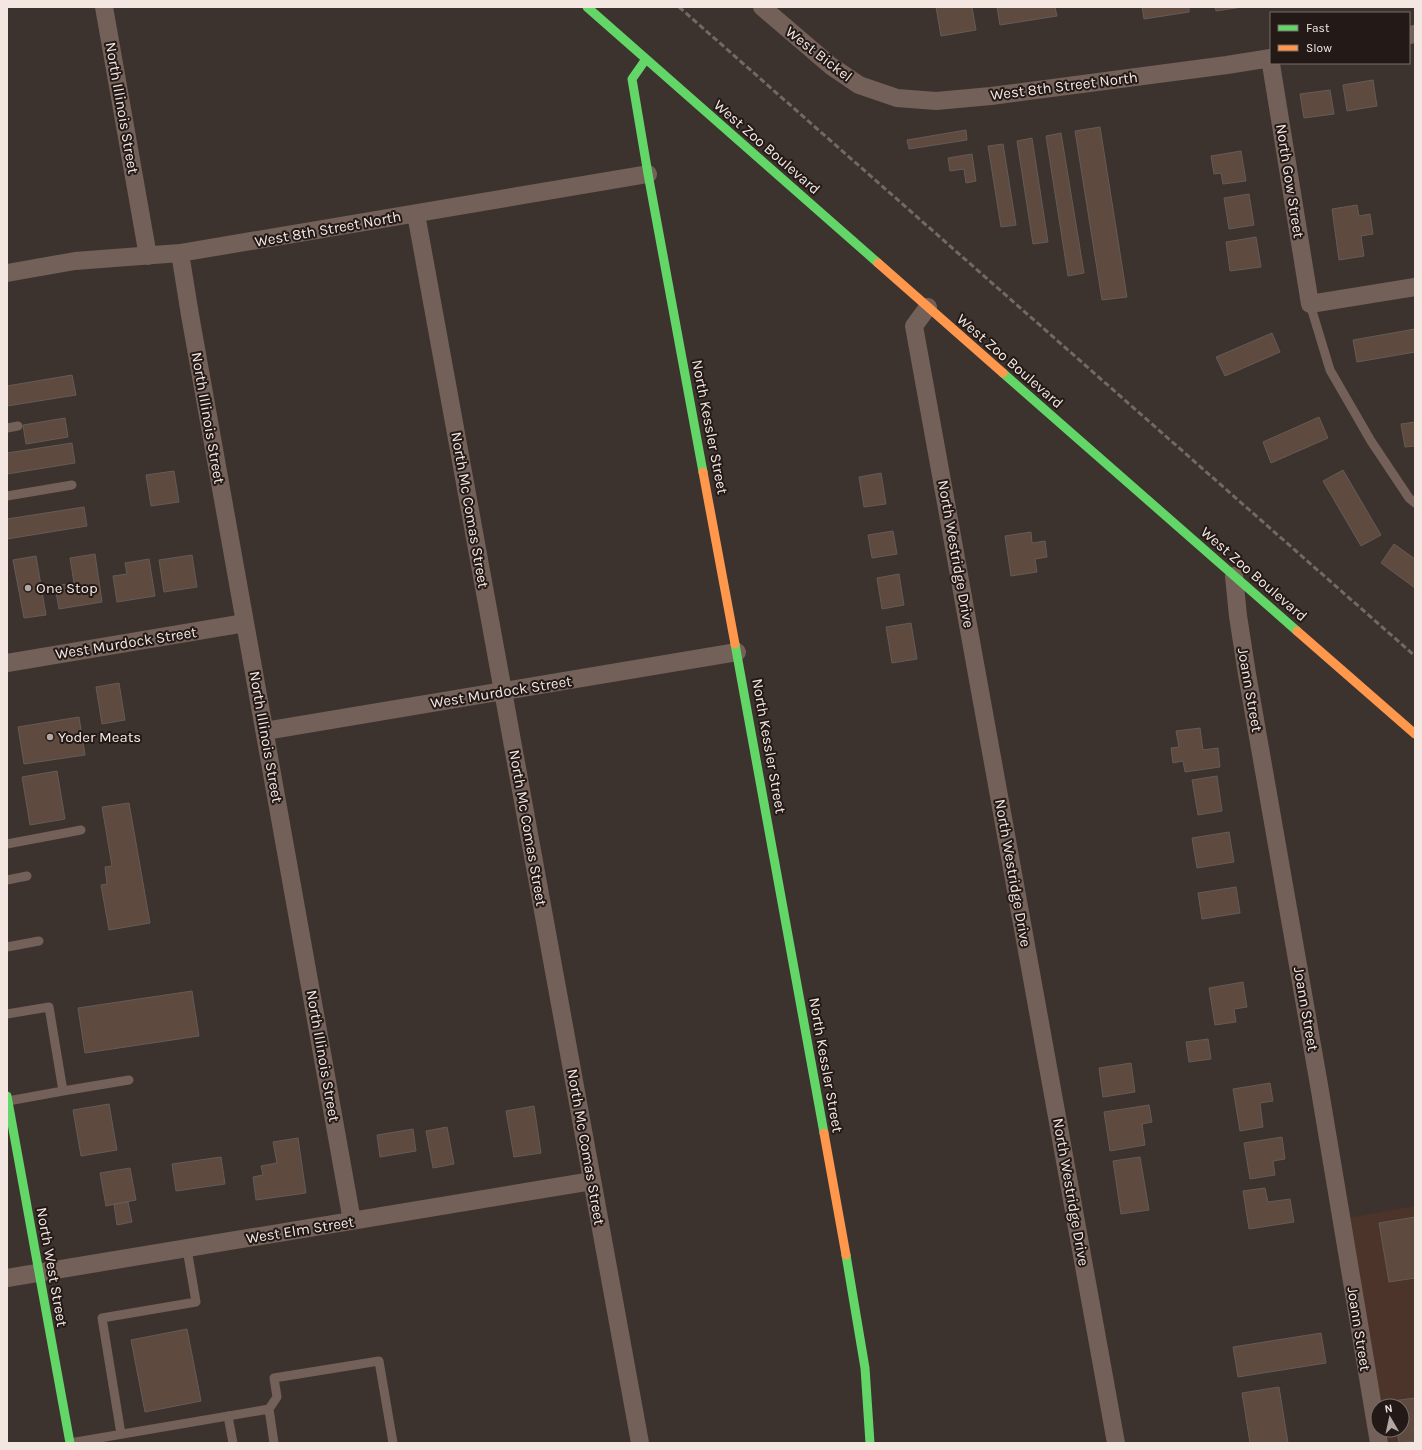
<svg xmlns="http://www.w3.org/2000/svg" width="1422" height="1450" font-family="Karla,sans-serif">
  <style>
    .built { fill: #4c342a }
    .building { fill: #5f4a3f; stroke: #645b57 }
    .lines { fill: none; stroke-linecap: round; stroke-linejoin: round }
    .lane { stroke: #736059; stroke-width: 9 }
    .street { stroke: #736059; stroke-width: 18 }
    .fast { stroke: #63d668; stroke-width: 9 }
    .slow { stroke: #ff974d; stroke-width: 9 }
    .rail { stroke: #746862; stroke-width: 3; stroke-dasharray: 6 3; stroke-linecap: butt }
    .poi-dot { fill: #b4a8a3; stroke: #231a17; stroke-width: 1.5 }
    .labels { text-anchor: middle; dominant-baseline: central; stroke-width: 4; stroke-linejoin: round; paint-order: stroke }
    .street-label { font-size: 15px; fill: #f4e7e2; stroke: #231a17 }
    .poi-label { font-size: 15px; fill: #f4e7e2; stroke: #231a17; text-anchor: start }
  </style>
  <rect width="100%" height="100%" fill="#3d332e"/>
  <path class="built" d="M1415,1206V1443H1388L1386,1430H1402V1406H1382L1349,1218Z"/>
  <path class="building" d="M936,7H972L976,30L941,36Z
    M997,7H1055L1057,16L1000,25Z
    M1142,7H1189V12L1144,19Z
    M1215,7H1242L1216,11Z
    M1373,80L1377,106L1347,111L1343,85Z
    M1330,90L1334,114L1304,118L1300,94Z
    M1100,127L1127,297L1102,300L1075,131Z
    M966,130L967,140L909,149L907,140Z
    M1061,133L1084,273L1068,276L1046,136Z
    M1032,138L1048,242L1033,244L1017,141Z
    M1003,144L1016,225L1001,227L988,146Z
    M1241,151L1246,181L1223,184L1221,173L1214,174L1211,156Z
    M972,154L976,181L966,183L964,169L950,171L948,158Z
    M1249,194L1254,225L1229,229L1224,198Z
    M1357,205L1359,216L1370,214L1373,234L1361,236L1364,256L1339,260L1332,209Z
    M1256,237L1261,267L1230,271L1226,242Z
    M1415,329V352L1357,362L1353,340Z
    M1272,333L1280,352L1225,376L1216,357Z
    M72,375L76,395L7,406V386Z
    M1319,417L1328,438L1271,463L1263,442Z
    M65,418L68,437L26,444L23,425Z
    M1415,422V446L1405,447L1401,424Z
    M72,443L75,463L7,474V453Z
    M1343,470L1381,535L1361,546L1323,481Z
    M174,471L179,502L151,506L146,475Z
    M881,473L886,504L864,507L859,477Z
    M84,507L87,526L7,539V519Z
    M893,531L897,554L872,558L868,535Z
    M1031,532L1032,543L1045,541L1047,557L1035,559L1037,572L1011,576L1005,536Z
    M1394,544L1415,559V588L1381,563Z
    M95,554L102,602L59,609L55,586L74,583L70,558Z
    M192,555L197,587L164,592L159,560Z
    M36,556L46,615L24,618L13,560Z
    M149,559L155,596L117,602L113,576L127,574L125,563Z
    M899,574L904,605L882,609L877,578Z
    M911,623L917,659L892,663L886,627Z
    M119,683L125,720L102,724L96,687Z
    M79,717L85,755L24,764L18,727Z
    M1200,728L1203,750L1218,748L1220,767L1185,772L1183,761L1173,763L1171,748L1179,747L1176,731Z
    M57,771L65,819L30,825L22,777Z
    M1217,776L1222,811L1198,815L1192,780Z
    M129,803L150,923L109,930L101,885L107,884L105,867L112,866L102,807Z
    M1229,832L1234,862L1197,868L1192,838Z
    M1236,887L1240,913L1202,919L1198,893Z
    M1243,982L1247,1007L1234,1009L1236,1022L1215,1025L1209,988Z
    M192,991L199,1036L85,1053L78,1008Z
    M1208,1039L1211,1059L1189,1062L1186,1042Z
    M1131,1063L1135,1092L1103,1097L1099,1068Z
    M1270,1083L1273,1101L1260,1103L1263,1127L1240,1131L1233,1089Z
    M109,1104L117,1150L81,1156L73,1110Z
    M1149,1105L1152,1122L1142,1124L1145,1145L1110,1151L1104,1112Z
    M534,1106L541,1153L514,1157L506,1111Z
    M447,1127L454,1164L433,1168L426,1131Z
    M413,1129L416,1151L380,1157L377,1135Z
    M1282,1137L1285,1159L1273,1161L1275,1175L1250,1179L1244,1143Z
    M298,1138L306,1193L256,1200L253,1177L263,1175L261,1166L277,1163L273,1142Z
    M221,1157L225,1184L176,1191L172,1164Z
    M1140,1157L1149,1210L1121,1214L1113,1161Z
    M130,1168L136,1200L106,1206L100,1173Z
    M1265,1188L1268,1202L1290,1199L1294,1222L1249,1229L1243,1191Z
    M128,1202L132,1222L117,1225L114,1204Z
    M1415,1217V1278L1389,1282L1379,1223Z
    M187,1329L201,1401L145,1412L131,1340Z
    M1321,1333L1326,1363L1238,1377L1233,1347Z
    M1279,1387L1288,1443H1250L1242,1393Z
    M1415,1398V1441L1399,1443L1397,1430H1402V1406H1393L1392,1401Z"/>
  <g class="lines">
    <path class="lane" d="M1310,304L1330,370L1371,441L1409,498L1415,503
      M7,428L18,426
      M7,496L72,485
      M7,844L81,830
      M7,880L27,876
      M7,947L39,941
      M7,1014L49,1007L63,1091L8,1101
      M63,1091L129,1080
      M269,1409L274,1443
      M228,1416L233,1443
      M121,1434L102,1318L196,1302L187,1249
      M70,1443L269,1409L277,1397L274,1378L379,1361L393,1443"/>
    <path class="street" d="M104,7L148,256
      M762,7L831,66L859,85L897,98L936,101L991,96L1227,65L1271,58
      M1409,35L1415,34
      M1270,58L1310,304L1415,287
      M416,214L640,1443
      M180,253L190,315L352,1221
      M7,273L75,261L180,253L648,174
      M928,307L914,326L1116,1443
      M1234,576L1238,616L1247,674L1319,1085L1379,1443
      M7,663L245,623
      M265,731L737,652
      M7,1278L592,1181"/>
    <path class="fast" d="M587,7L878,263
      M646,59L632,79L648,174L703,472
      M1003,373L1297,631
      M735,644L824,1133
      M7,1096L70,1443
      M846,1255L865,1368L870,1443"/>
    <path class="slow" d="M878,263L1003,373
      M703,472L735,644
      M1297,631L1415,734
      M824,1133L846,1255"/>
    <path class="rail" d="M679,7L1415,656"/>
  </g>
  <g class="poi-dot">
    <circle cx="28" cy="588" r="4"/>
    <circle cx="50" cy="737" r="4"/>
  </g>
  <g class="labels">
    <g class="street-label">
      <text transform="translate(819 54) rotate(38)">West Bickel</text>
      <text transform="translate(1064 86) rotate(-7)">West 8th Street North</text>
      <text transform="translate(122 108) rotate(80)">North Illinois Street</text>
      <text transform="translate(767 147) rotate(41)">West Zoo Boulevard</text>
      <text transform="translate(1290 181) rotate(81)">North Gow Street</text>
      <text transform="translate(328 229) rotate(-10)">West 8th Street North</text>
      <text transform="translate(1010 361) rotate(41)">West Zoo Boulevard</text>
      <text transform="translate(208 418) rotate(80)">North Illinois Street</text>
      <text transform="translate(710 427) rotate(79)">North Kessler Street</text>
      <text transform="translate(470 510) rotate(80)">North Mc Comas Street</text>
      <text transform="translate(956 554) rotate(80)">North Westridge Drive</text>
      <text transform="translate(1254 574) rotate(41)">West Zoo Boulevard</text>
      <text transform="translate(126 643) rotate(-9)">West Murdock Street</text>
      <text transform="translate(1250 690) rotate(80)">Joann Street</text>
      <text transform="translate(501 692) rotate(-9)">West Murdock Street</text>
      <text transform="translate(266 737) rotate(80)">North Illinois Street</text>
      <text transform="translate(769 746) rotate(80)">North Kessler Street</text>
      <text transform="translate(528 828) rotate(80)">North Mc Comas Street</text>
      <text transform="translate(1013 873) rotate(80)">North Westridge Drive</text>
      <text transform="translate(1306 1009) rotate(80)">Joann Street</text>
      <text transform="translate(323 1056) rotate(80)">North Illinois Street</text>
      <text transform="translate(826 1065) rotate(80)">North Kessler Street</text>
      <text transform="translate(586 1147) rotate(80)">North Mc Comas Street</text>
      <text transform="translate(1071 1192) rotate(80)">North Westridge Drive</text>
      <text transform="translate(300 1230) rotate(-9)">West Elm Street</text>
      <text transform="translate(52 1267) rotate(80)">North West Street</text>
      <text transform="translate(1359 1329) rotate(81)">Joann Street</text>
    </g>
    <g class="poi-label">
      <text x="36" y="588">One Stop</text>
      <text x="58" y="737">Yoder Meats</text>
    </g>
  </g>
  <rect width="1422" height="1450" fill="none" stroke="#f4e7e2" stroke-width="16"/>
  <rect x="1270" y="12" width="140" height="52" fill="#231a17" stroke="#776c68"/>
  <rect x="1278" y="25" width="20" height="6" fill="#63d668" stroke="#776c68"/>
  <text x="1306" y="32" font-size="12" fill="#f4e7e2">Fast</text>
  <rect x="1278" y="45" width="20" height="6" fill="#ff974d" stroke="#776c68"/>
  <text x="1306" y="52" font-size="12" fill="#f4e7e2">Slow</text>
  <g transform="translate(1390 1418) rotate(351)"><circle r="19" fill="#231a17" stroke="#776c68"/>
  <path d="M0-3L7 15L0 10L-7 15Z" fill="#b4a8a3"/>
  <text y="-6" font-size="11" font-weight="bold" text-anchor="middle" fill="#f4e7e2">N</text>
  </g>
</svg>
